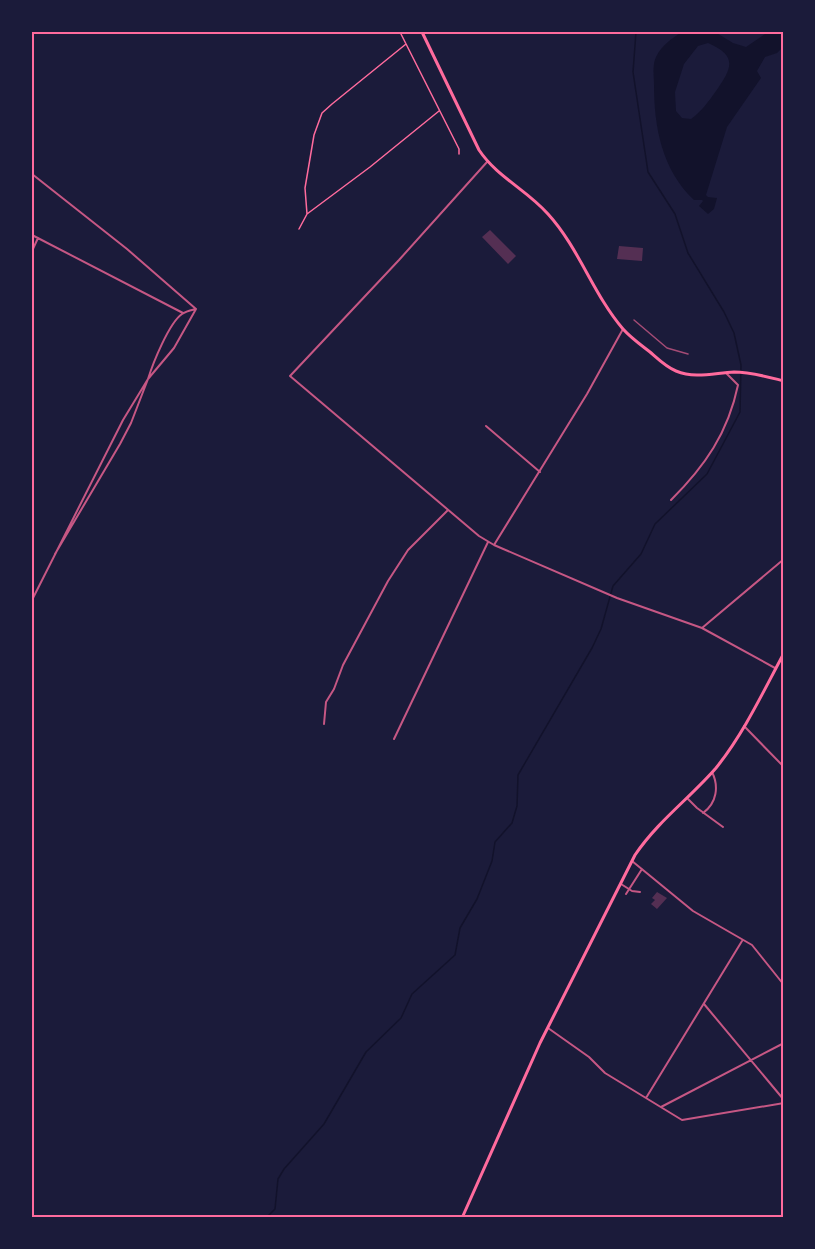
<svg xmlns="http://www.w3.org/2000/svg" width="815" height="1249" font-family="'Fira Sans Condensed',sans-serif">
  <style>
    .water { fill: #12122b; fill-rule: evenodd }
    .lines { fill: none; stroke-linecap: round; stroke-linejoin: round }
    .stream { stroke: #12122b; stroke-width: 1.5 }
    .building { fill: #542f53 }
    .path { stroke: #ff6b9d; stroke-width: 1.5 }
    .minor { stroke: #c65784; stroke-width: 2 }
    .secondary { stroke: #ff6b9d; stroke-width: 3 }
    .rail { stroke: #a44b75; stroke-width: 1.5 }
    .neatline { fill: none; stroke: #ff6b9d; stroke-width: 2 }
  </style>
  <rect width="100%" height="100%" fill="#1b1b3a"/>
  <path class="water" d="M682,32H715L733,43L746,47L768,32H783V47L777,53L765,57L757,71L761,78L727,127L706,195L708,197L717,198L714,209L708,214L699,206L703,201L702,200H694C662,170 654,127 654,85C654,76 652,65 656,57C662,45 671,39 682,32ZM708,43C738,56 732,68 716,91C708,102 702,111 691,119L682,118L676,111L675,92L684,64L698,46Z"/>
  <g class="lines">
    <path class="stream" d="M266,1218L275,1209L278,1179L284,1169L324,1124L366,1052L401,1018L412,994L455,955L460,928L477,899L492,861L495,842L512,823L517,806L518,775L592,648L601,629L613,586L641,554L655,524L707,474L740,412L741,365L734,333L724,312L688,253L675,214L648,172L633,72L636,32"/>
  </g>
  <path class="building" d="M490,230L516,256L508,264L482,237Z
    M619,246L643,248L642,261L617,259Z
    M657,892L667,898L657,909L651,904L655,900L652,898Z"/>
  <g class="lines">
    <path class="path" d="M400,32L459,149V154
      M307,214L305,188L314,135L322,113L332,104L406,44
      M299,229L307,214L370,167L439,111"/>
    <path class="minor" d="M487,162L399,260L290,376L479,536L494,545L617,598L702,628L775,668
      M32,174L127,249L196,309
      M32,235L183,313
      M32,251L38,238
      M196,309L174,348L148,379C153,363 169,323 182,314C186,311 192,310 196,309Z
      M486,426L540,472
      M671,500C705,466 728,433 738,385L726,373
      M494,545L587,394L623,329
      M32,600L123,420L148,379L131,423L120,444L55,554
      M702,628L784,559
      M324,724L326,702L334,689L343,665L388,581L408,550L448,510
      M744,726L784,767
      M394,739L488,542
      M688,799L697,808L723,827
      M703,813C717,803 719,786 712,772
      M632,861L693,911L752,945L784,985
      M621,884L632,891L640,892
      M626,894L642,869
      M704,1004L784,1100
      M548,1028L589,1057L605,1073L682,1120L784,1103
      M646,1098L742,941
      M661,1107L784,1043"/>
    <path class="secondary" d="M422,32L479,150C497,177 527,190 548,214C579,248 593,294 623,329C631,338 641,345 650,352C658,359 666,367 676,371C695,379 714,373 734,372C751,372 768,377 784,381
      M462,1218L540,1043L635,855C658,821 690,798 716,768C744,733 763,692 784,653"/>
    <path class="rail" d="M634,320L667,348L688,354"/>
  </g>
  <rect width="815" height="1249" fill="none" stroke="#1b1b3a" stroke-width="66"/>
  <rect x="33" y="33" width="749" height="1183" class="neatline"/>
</svg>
